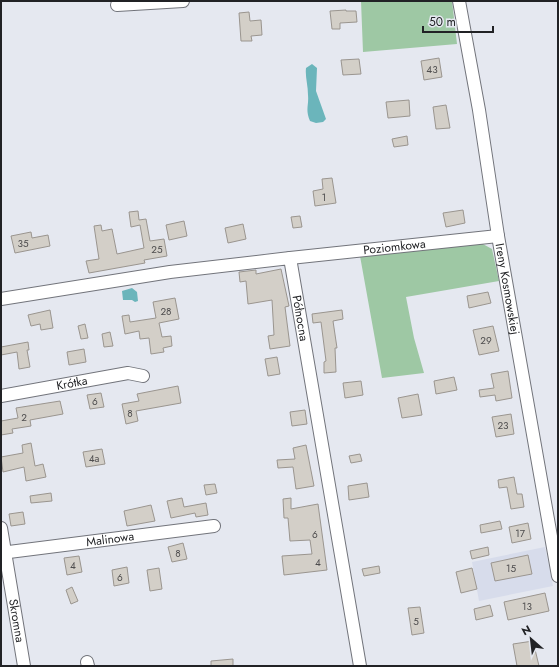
<svg xmlns="http://www.w3.org/2000/svg" width="559" height="667" font-family="Jost,sans-serif">
  <style>
    .built { fill: #d7dceb }
    .green { fill: #9ec8a4 }
    .water { fill: #6bb5bb }
    .building { fill: #d3cfc8; stroke: #9a958f }
    .lines { fill: none; stroke-linecap: round; stroke-linejoin: round }
    .minor-casing { stroke: #72747b; stroke-width: 14 }
    .minor { stroke: #fff; stroke-width: 12 }
    .labels { text-anchor: middle; dominant-baseline: central; stroke-width: 3; stroke-linejoin: round; paint-order: stroke }
    .number-label { font-size: 10px; fill: #4e4d4e }
    .street-label { font-size: 12px; fill: #212225; stroke: #e5e8f0 }
  </style>
  <rect width="100%" height="100%" fill="#e5e8f0"/>
  <path class="built" d="M545,547L553,586L479,601L472,562Z"/>
  <path class="green" d="M361,1H452L457,44L363,52Z
    M481,243L492,249L499,281L406,297L414,338L424,373L382,378L360,256Z"/>
  <path class="water" d="M312,64L317,68L316,91L326,119L323,122L316,123L310,121C305,109 309,106 308,95C308,85 305,77 306,68Z
    M132,288L137,292L138,301L135,302L132,300H123L122,291Z"/>
  <path class="building" d="M346,10V11H356L357,22L340,23V29H332L330,11Z
    M249,12L250,21L261,20L262,35L251,36L252,41H241L239,13Z
    M439,58L442,77L424,80L421,61Z
    M359,59L361,74L343,75L341,60Z
    M409,100L410,116L388,118L386,102Z
    M446,105L450,128L436,129L433,107Z
    M407,136L408,145L394,147L392,139Z
    M332,178L336,203L315,206L313,191L323,189L322,179Z
    M463,210L465,223L446,227L443,213Z
    M138,211L139,220L146,219L150,241L164,239L167,256L144,260L145,263L89,273L86,261L99,259L94,226L101,225L102,231L112,229L117,254L144,248L140,225L131,227L129,212Z
    M300,216L302,227L293,228L291,217Z
    M184,221L187,236L169,240L166,225Z
    M243,224L246,239L228,243L225,228Z
    M31,232L32,238L48,235L50,246L15,253L11,236Z
    M281,269L289,306L285,307L290,346L270,349L268,336L274,335L272,300L248,304L246,281L240,282L239,272L256,270V274Z
    M488,292L491,303L469,308L467,296Z
    M175,298L179,319L159,323L162,337L171,336L172,346L163,348L164,352L151,354L149,338L140,339L139,331L125,334L122,316L129,315L130,322L156,318L153,302Z
    M50,310L53,328L41,330L40,324L31,326L28,315Z
    M342,310L343,319L333,321L337,348H335L336,372L324,373V362L326,361L321,322L313,323L312,314Z
    M85,324L88,338L81,339L78,326Z
    M493,326L499,351L479,355L473,330Z
    M110,332L113,346L104,347L102,334Z
    M28,342L29,350H27L30,367L19,369L17,352L1,355V347Z
    M84,349L86,362L69,365L67,352Z
    M277,357L280,374L268,376L265,359Z
    M508,371L512,398L496,401L495,395L480,397L479,390L494,388L491,374Z
    M454,377L457,390L436,394L434,381Z
    M361,381L363,395L345,398L343,383Z
    M178,386L181,403L136,411L138,421L126,424L122,404L139,401L137,394Z
    M101,393L104,407L90,409L87,395Z
    M418,394L422,415L402,418L398,398Z
    M60,401L63,414L30,420L31,426L12,429L13,433L1,435V421L18,418L16,408Z
    M305,410L307,424L292,426L290,412Z
    M511,414L514,434L496,437L492,417Z
    M31,443L35,466L43,464L46,477L26,481L24,467L3,472L1,457L23,453L22,445Z
    M306,445L314,486L296,489L293,467L278,468L277,460L295,459L293,448Z
    M102,449L105,464L86,467L83,452Z
    M360,454L362,461L351,463L349,456Z
    M514,477L517,494H522L524,507L511,509L507,487L499,488L498,480Z
    M367,483L369,497L349,500L348,486Z
    M215,484L217,493L206,495L204,485Z
    M51,493L52,501L31,503L30,496Z
    M182,498L184,507L206,503L208,515L196,517L195,513L171,518L167,501Z
    M291,498V509L318,504L327,570L284,575L282,556L312,554L310,540L290,541L288,518H284L283,499Z
    M151,505L155,521L127,526L124,511Z
    M23,512L25,524L11,526L9,514Z
    M500,521L502,529L481,533L480,525Z
    M528,523L531,539L512,543L509,527Z
    M183,543L187,559L172,562L168,547Z
    M488,547L489,555L472,559L470,551Z
    M528,555L532,574L495,581L491,563Z
    M79,556L82,572L67,575L64,558Z
    M379,566L380,573L364,576L362,569Z
    M127,567L129,583L114,586L112,570Z
    M159,568L162,589L150,591L147,570Z
    M472,568L477,589L461,593L456,572Z
    M72,587L78,601L71,604L66,590Z
    M545,593L549,611L508,620L504,602Z
    M490,605L493,616L476,620L474,609Z
    M420,607L424,633L412,635L408,608Z
    M533,641L539,666H517L513,644Z
    M233,659V666H211V661Z"/>
  <g class="lines">
    <defs>
      <g id="minor">
        <path id="s1" d="M459,1L479,110L498,236L558,576"/>
        <path d="M117,5L183,1"/>
        <path id="s2" d="M290,258L498,236"/>
        <path id="s3" d="M1,299L170,272L290,258L360,666"/>
        <path id="s4" d="M1,396L128,373L143,376"/>
        <path id="s5" d="M1,528L24,666"/>
        <path id="s6" d="M1,553L214,526"/>
        <path d="M87,662L88,666"/>
      </g>
    </defs>
    <use href="#minor" class="minor-casing"/>
    <use href="#minor" class="minor"/>
  </g>
  <g class="labels">
    <g class="number-label">
      <text x="432" y="69">43</text>
      <text x="324" y="197">1</text>
      <text x="23" y="243">35</text>
      <text x="157" y="249">25</text>
      <text x="166" y="311">28</text>
      <text x="486" y="340">29</text>
      <text x="95" y="401">6</text>
      <text x="130" y="413">8</text>
      <text x="24" y="417">2</text>
      <text x="503" y="425">23</text>
      <text x="94" y="458">4a</text>
      <text x="520" y="533">17</text>
      <text x="315" y="534">6</text>
      <text x="178" y="553">8</text>
      <text x="318" y="562">4</text>
      <text x="73" y="565">4</text>
      <text x="511" y="568">15</text>
      <text x="120" y="577">6</text>
      <text x="527" y="606">13</text>
      <text x="416" y="621">5</text>
    </g>
    <g class="street-label">
      <text stroke="none"><textPath href="#s2" startOffset="105">Poziomkowa</textPath></text>
      <text stroke="none"><textPath href="#s1" startOffset="292">Ireny Kosmowskiej</textPath></text>
      <text stroke="none"><textPath href="#s3" startOffset="353">Północna</textPath></text>
      <text stroke="none"><textPath href="#s4" startOffset="72">Krótka</textPath></text>
      <text stroke="none"><textPath href="#s6" startOffset="110">Malinowa</textPath></text>
      <text stroke="none"><textPath href="#s5" startOffset="94">Skromna</textPath></text>
    </g>
  </g>
  <rect width="559" height="667" fill="none" stroke="#212225" stroke-width="4"/>
  <g transform="translate(531 639) rotate(332)" stroke="#e5e8f0" stroke-width="3" paint-order="stroke">
  <path d="M0-3L7 15L0 10L-7 15Z" fill="#212225"/>
  <text y="-6" font-size="11" font-weight="bold" text-anchor="middle" fill="#212225">N</text>
  </g>
  <path d="M423 26v6h70v-6" fill="none" stroke="#212225" stroke-width="2"/>
  <text x="429" y="26" font-size="12" fill="#212225" stroke="#e5e8f0" stroke-width="3" paint-order="stroke">50 m</text>
</svg>
